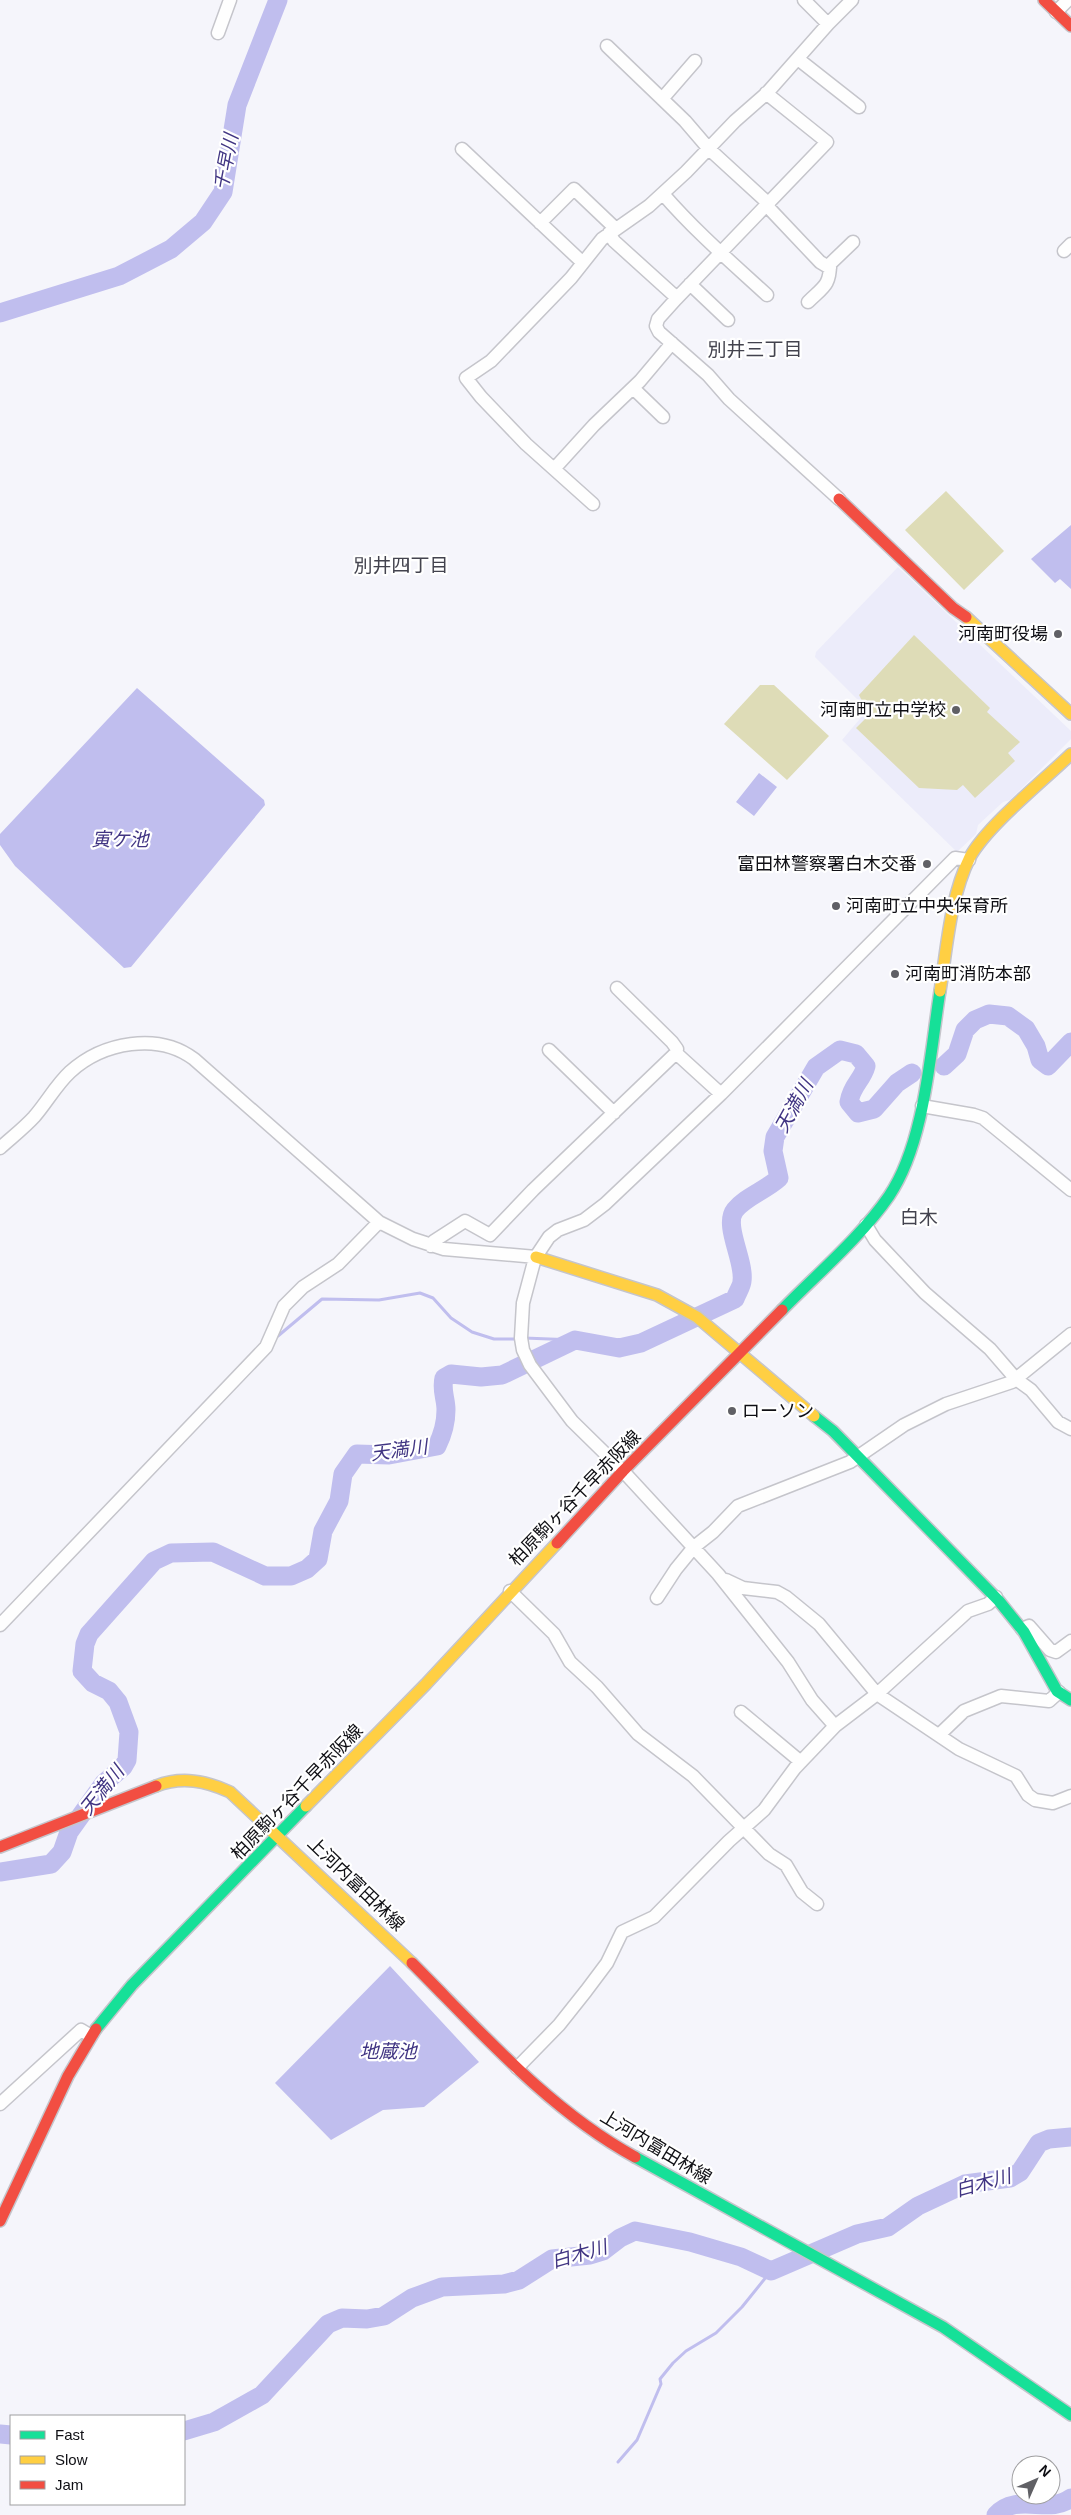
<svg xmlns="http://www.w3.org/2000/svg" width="1071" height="2515" font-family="Arial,'Noto Sans JP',sans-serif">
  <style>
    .built { fill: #ececfa }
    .green { fill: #dedcb7 }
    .water { fill: #c0beee }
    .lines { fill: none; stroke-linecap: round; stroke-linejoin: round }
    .stream { stroke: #c0beee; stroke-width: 3 }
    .river { stroke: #c0beee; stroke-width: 19 }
    .street-casing { stroke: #c5c5cb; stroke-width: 15 }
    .fast-casing { stroke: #c5c5cb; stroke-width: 14 }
    .slow-casing { stroke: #c5c5cb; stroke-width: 14 }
    .jam-casing { stroke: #c5c5cb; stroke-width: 14 }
    .street { stroke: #fefefe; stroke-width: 12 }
    .fast { stroke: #16e098; stroke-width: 11 }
    .slow { stroke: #ffcf43; stroke-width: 11 }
    .jam { stroke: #f24e42; stroke-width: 11 }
    .poi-dot { fill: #606065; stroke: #fff; stroke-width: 2 }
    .labels { text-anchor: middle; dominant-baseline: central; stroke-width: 4.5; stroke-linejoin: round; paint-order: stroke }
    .poi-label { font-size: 18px; fill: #0f0f14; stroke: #fff; text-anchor: end }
    .street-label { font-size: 18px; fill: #0f0f14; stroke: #fff }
    .water-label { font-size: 19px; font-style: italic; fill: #413583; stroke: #fff }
    .neighbourhood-label { font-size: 19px; fill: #43434e; stroke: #fff }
  </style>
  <rect width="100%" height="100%" fill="#f5f5fb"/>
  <path class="built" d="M898,567L1071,731V739L1010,800L1003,802L978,825L976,834L957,852L842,740L864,714V706L815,657L816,652Z"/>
  <path class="green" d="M946,491L1004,551L964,590L905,530Z
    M914,635L990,708L987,712L1020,742L1008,753L1015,761L975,798L963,785L957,790L919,788L856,728L869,715L859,695Z
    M760,685H774L829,736L787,780L724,724Z"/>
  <path class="water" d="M1071,525V589L1060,579L1055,583L1031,559Z
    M137,688L264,800L265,805L131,967L124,968L15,866L0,845V834Z
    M759,773L777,787L754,816L736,802Z
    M390,1966L479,2062L424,2107L383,2110L331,2140L275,2083Z"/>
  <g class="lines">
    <path class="stream" d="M278,1336L322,1299L379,1300L420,1293L433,1298L451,1318L472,1332L494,1339H518
      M524,1338L575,1340
      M618,2462L637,2440L661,2384L660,2379L673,2363L686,2351L716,2333L742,2307L771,2271"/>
    <path class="river" d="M0,313L119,276L171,249L203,222L223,192L237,105L278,0
      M944,1066L957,1054L965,1030L975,1020L989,1014L1008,1016L1026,1029L1036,1046L1040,1060L1048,1066L1071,1042
      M0,1872L51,1864L62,1852L69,1832L104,1783L123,1767L127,1760L129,1732L118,1702L109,1691L93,1683L82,1671L85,1644L89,1634L154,1561L171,1553L213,1552L265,1576H291L307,1569L318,1559L323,1531L339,1501L343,1474L357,1454L389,1455L437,1446C443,1434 446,1423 446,1410C446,1398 441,1391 444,1378L451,1374L481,1377L502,1375L575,1340L619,1348L641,1343L735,1299C737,1293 742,1286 742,1281C745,1261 723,1225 735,1210C745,1197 766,1190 779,1178L773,1151L775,1137L816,1067L840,1050L856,1054L866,1066C862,1081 852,1084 849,1102L858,1113L874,1109L897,1083L912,1073
      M184,2431L214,2422L262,2395L328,2324L342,2318L367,2319L384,2316L412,2298L442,2287L504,2284L519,2280L552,2259L590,2255L603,2251L620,2238L635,2231L690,2242L741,2257L771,2271L857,2234L888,2227L918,2206L965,2184L1010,2178L1020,2172L1039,2143L1049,2139L1071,2137
      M0,2434L11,2435
      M996,2515C1016,2492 1050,2515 1071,2498"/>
    <defs>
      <path id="street" d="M804,0L828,24
        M1056,12L1068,0
        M218,33L230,0
        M607,46L685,121L709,149L769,204
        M798,59L859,107
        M766,93L827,142L676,299L658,319L656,326L659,332L708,375L729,399L839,499
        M662,99L695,61
        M462,149L583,263
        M663,194C695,231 731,262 767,295
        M767,206L820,262L830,268
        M540,223L574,189L615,228
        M609,233L614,241L677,298
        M1064,251L1071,244
        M690,284L728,320
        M808,302C823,287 830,286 830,264L853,242
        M633,388L663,417
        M554,469L594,425L640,381L672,343
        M593,504L526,444L481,397L466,378L491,361L571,278L602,239L649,206L686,172L735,121L767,93L828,24L852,0
        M617,988L672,1042L677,1049L676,1053L721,1094
        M549,1050L614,1113
        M922,1106L974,1115L983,1118L1071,1190
        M0,1148C11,1138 24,1128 34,1117C47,1102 56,1085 70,1072C103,1042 158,1032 194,1059L379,1222L413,1239L444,1249L536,1257
        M866,1225L875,1240L925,1293L990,1349L1016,1379L1031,1390L1058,1422L1071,1429
        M431,1246L434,1241L465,1221L490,1235L533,1190L676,1053
        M726,1580L743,1588L777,1592L786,1597L819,1624L877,1694L959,1749L1016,1776L1028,1795L1035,1800L1053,1803L1071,1796
        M510,1591L554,1634L570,1662L597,1687L638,1734L693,1776L769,1854L786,1865L802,1892L817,1904
        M657,1598L676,1569L694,1547L713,1532L738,1506L850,1462L904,1425L946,1404L1012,1382L1071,1334
        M0,1625L266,1347L284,1306L303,1287L338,1264L379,1222
        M1022,1629L1029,1626L1050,1650L1056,1652L1071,1641
        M741,1712L801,1762
        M835,1726L812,1700L788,1662L718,1574L623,1471L572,1421L530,1365L523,1350L521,1338L523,1303L535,1258L549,1237L558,1230L584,1220L605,1204L721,1094L955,858L969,860
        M939,1735L964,1711L1001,1696L1049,1701L1059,1692
        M517,2068L559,2025L586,1991L607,1963L622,1932L654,1917L729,1841L764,1810L795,1768L835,1726L877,1694L968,1611L988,1604L996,1597
        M0,2104L81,2030L91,2036"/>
      <path id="fast" d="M782,1310C818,1273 860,1238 889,1196C925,1143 930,1053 940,991
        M814,1416L833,1431L999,1601L1024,1632L1057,1691L1071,1700
        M96,2029L132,1985L306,1806
        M635,2157L943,2327L1071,2415"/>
      <path id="slow" d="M966,617L1071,714
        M940,991C947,947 950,897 970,857C988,825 1043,781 1071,754
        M536,1257L657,1295L697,1317L814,1416
        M156,1786C182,1776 206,1781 230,1792L412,1963
        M306,1806L426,1684L557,1543"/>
      <path id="jam" d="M1044,0L1071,26
        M839,499L953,608L966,617
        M557,1543L623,1471L782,1310
        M0,1847L156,1786
        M412,1963C481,2032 549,2110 635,2157
        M0,2221L68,2076L96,2029"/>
    </defs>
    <use href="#street" class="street-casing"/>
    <use href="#fast" class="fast-casing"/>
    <use href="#slow" class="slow-casing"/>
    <use href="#jam" class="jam-casing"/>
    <use href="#street" class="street"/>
    <use href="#fast" class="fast"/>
    <use href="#slow" class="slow"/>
    <use href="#jam" class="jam"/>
  </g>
  <g class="poi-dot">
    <circle cx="1058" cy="634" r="5"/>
    <circle cx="956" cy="710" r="5"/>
    <circle cx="927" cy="864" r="5"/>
    <circle cx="836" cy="906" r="5"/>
    <circle cx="895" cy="974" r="5"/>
    <circle cx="732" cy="1411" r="5"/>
  </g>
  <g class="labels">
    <g class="poi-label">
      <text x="1048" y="634">河南町役場</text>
      <text x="946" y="710">河南町立中学校</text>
      <text x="917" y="864">富田林警察署白木交番</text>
      <text x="846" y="906" text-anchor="start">河南町立中央保育所</text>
      <text x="905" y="974" text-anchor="start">河南町消防本部</text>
      <text x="742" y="1411" text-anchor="start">ローソン</text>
    </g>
    <g class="street-label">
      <text transform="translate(575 1498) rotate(-46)">柏原駒ヶ谷千早赤阪線</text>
      <text transform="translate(297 1792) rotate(-46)">柏原駒ヶ谷千早赤阪線</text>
      <text transform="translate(356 1884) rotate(44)">上河内富田林線</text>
      <text transform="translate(656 2147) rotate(31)">上河内富田林線</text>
    </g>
    <g class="water-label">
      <text transform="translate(226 162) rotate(-79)">千早川</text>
      <text x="120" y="839">寅ケ池</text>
      <text transform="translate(794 1106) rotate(-61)">天満川</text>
      <text transform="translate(399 1450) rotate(-7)">天満川</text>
      <text transform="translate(102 1790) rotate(-51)">天満川</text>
      <text x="388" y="2051">地蔵池</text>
      <text transform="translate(983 2183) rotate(-15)">白木川</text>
      <text transform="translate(579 2254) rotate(-16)">白木川</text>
    </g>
    <g class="neighbourhood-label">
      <text x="755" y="349">別井三丁目</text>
      <text x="401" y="565">別井四丁目</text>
      <text x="919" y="1217">白木</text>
    </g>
  </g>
  <rect x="10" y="2415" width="175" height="90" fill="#ffffff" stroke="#9f9fa1"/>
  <rect x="20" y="2431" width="25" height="8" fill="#16e098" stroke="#9f9fa1"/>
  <text x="55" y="2440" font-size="15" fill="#0f0f14">Fast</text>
  <rect x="20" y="2456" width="25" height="8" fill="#ffcf43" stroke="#9f9fa1"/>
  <text x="55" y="2465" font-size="15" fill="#0f0f14">Slow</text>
  <rect x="20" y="2481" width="25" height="8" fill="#f24e42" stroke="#9f9fa1"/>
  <text x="55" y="2490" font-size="15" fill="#0f0f14">Jam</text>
  <g transform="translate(1036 2480) rotate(45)"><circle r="24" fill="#ffffff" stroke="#9f9fa1"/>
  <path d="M0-4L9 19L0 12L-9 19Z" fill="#606065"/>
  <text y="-8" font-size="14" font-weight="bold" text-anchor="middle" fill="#0f0f14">N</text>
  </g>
</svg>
